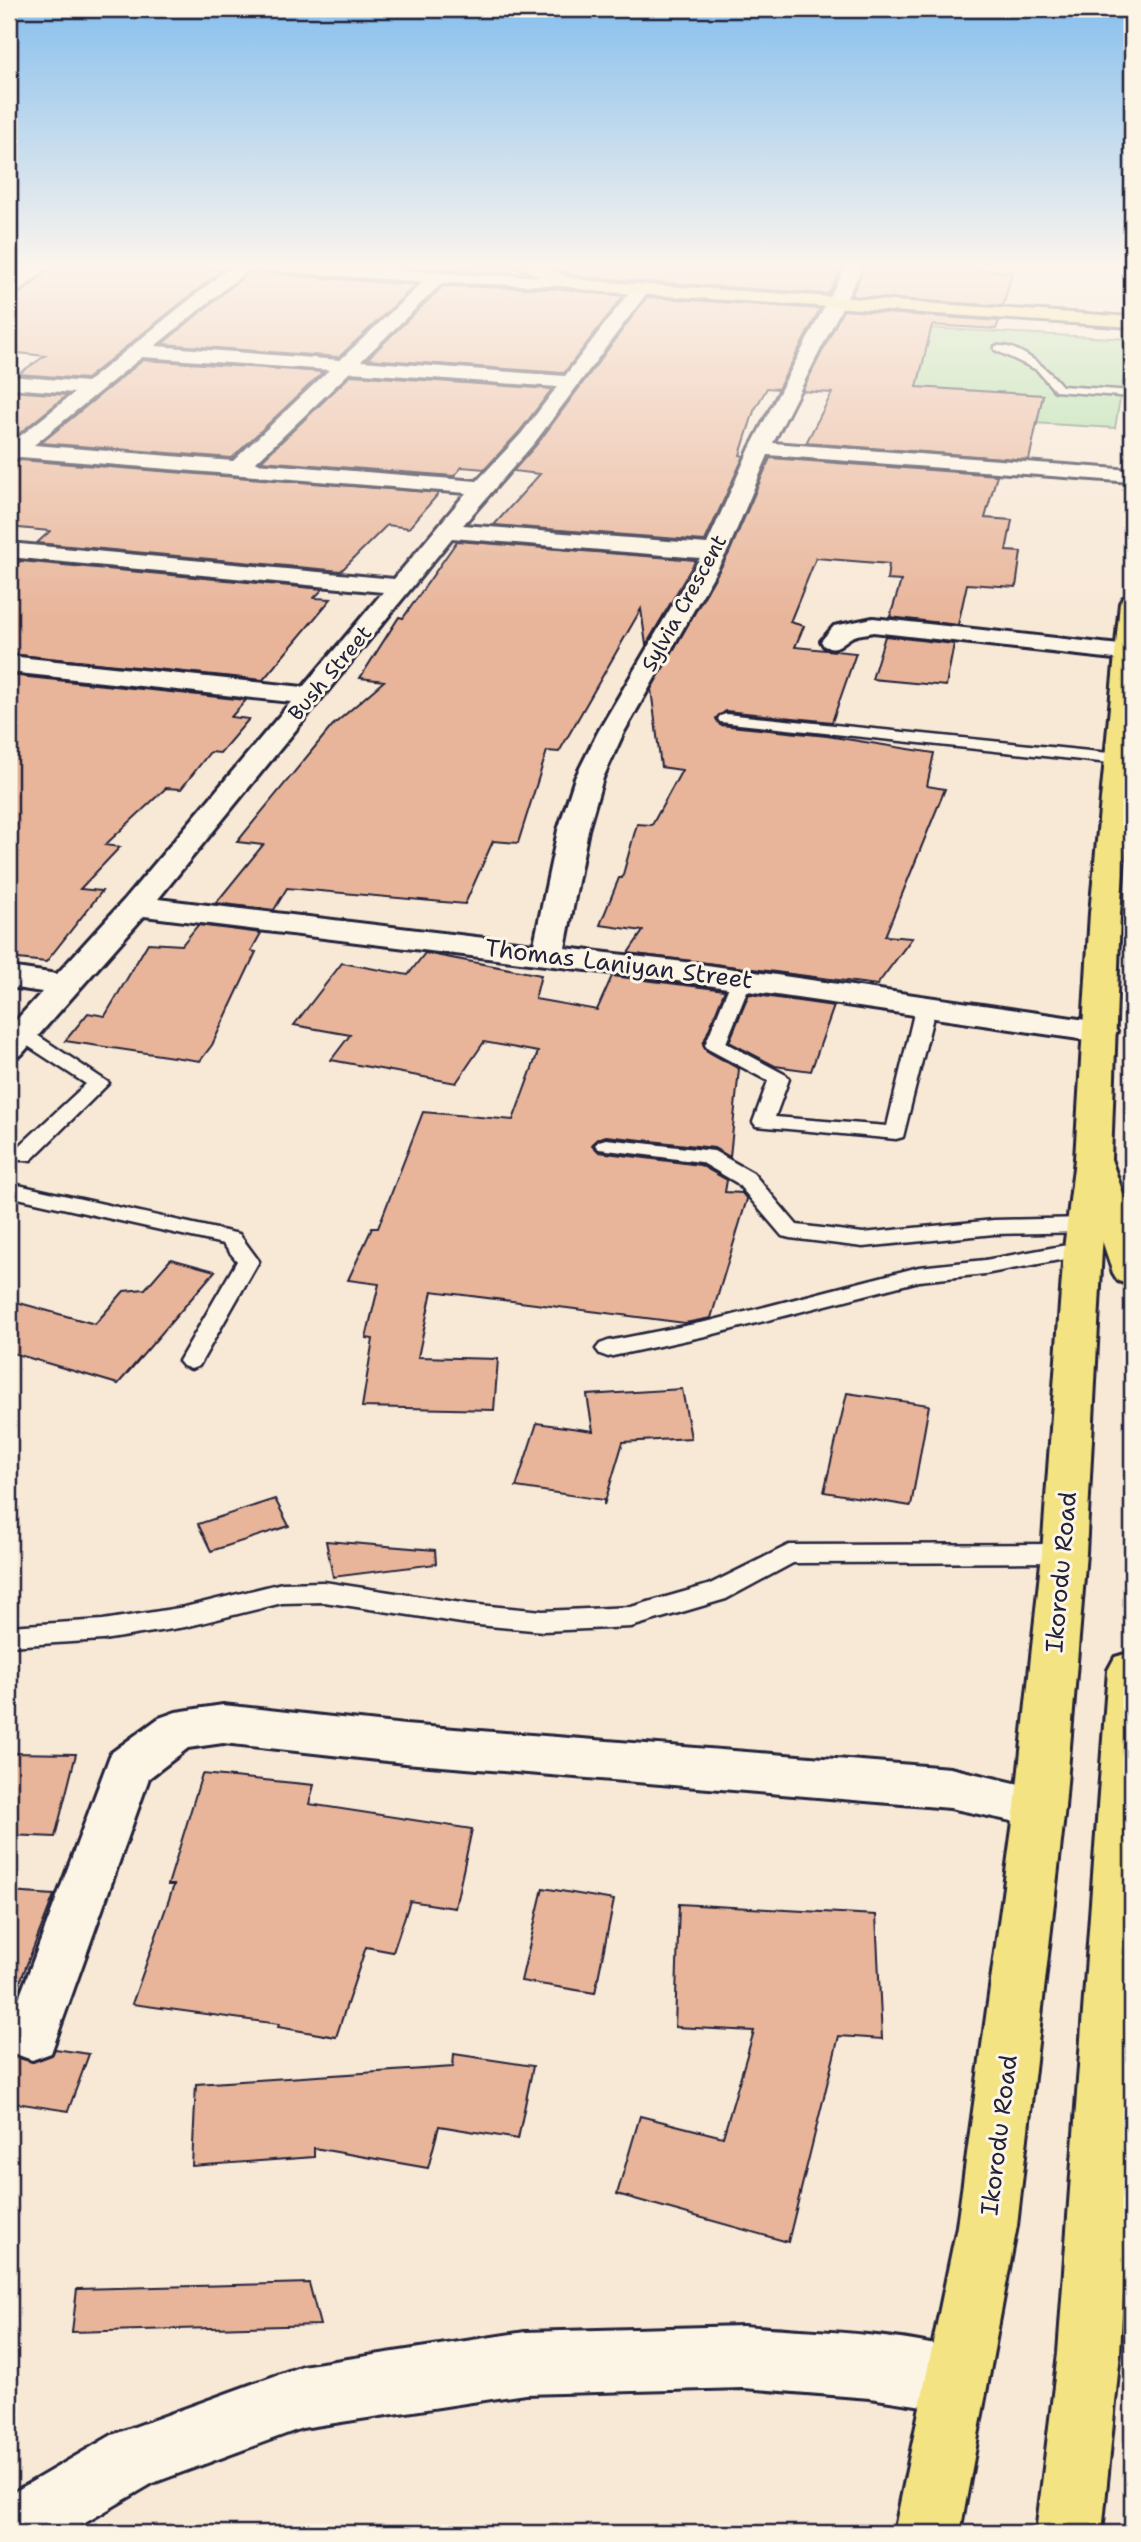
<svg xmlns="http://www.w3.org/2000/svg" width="1141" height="2542" font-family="'Shantell Sans',sans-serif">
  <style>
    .green { fill: #a7dea2; stroke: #64806e; stroke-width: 2 }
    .building { fill: #e8b59a; stroke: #22223b; stroke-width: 2 }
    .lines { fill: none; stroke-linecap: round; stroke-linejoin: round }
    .service-casing { stroke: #22223b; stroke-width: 5 }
    .minor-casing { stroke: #22223b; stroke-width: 6 }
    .primary-casing { stroke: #22223b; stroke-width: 6 }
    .motorway-casing { stroke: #22223b; stroke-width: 6 }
    .service { fill: #fcf5e5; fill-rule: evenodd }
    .minor { fill: #fcf5e5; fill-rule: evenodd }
    .primary { fill: #f4e382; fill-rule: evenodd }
    .motorway { fill: #f4e382; fill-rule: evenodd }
    .labels { text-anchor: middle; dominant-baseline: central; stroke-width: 6; stroke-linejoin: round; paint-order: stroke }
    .far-street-label { font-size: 21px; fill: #22223b; stroke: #fcf5e5 }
    .street-label { font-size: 24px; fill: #22223b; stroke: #fcf5e5 }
  </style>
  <rect width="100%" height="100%" fill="#f8e8d6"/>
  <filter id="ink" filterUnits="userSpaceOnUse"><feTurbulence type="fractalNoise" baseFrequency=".0143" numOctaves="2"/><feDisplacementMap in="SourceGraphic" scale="14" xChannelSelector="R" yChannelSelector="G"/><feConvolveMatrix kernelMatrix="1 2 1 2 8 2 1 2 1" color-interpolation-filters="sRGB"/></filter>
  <g filter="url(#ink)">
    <path class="green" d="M926,328L1130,339L1115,428L887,414Z"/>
    <path class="building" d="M57,264H163L222,270L86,379L18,374L45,356L9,352V297L17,296Z
      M395,264H511L528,274L473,272L396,267Z
      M545,264H844L828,294L591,278L568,274Z
      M866,264H890L1012,272L1003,306L851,296Z
      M249,272L402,284H417L339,357L162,344Z
      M443,286L563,289L623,296L564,373L367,359Z
      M647,297L820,309L778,389L767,388L754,411L740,455L744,456L705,541L494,525L540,474L513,471L537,444Z
      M843,310L999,321L996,329L932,325L917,387L1043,395L1029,460L806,443L832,393L802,391Z
      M143,360L323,372L232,458L41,443Z
      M351,375L552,389L519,432L485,469L462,467L454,476L261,461Z
      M9,391L67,395L9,442Z
      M770,458L997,475L985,518L1012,520L1006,551L1021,552L1016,587L967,584L958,625L890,617L901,581L887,580L889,564L816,558L790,622L804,626L795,647L856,653L832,722L726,711L716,718L720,725L827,736L934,753L927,786L945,789L885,936L912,938L877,985L628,953L643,931L600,925L619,878H622L637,824L652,825L682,770L661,767L651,689L729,553Z
      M20,460L439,493L409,528L387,525L341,571L37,543L50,531L9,527V463Z
      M457,541L696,560L646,645L641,609L559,752L547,751L518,843L493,841L465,904L287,888L274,910L216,903L263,845L237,842L332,726L384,681L360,678L399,617L403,618Z
      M20,561L323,589L314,598L331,599L263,680L9,654V572Z
      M885,636L954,644L946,686L872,679Z
      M9,675L246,700L231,717L249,719L220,753L210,752L181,789L166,788L105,845L120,847L80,889L102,891L46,962L9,958Z
      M198,925L261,933L251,951L256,952L212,1045L200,1061L65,1041L88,1013L105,1016L148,943L182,945Z
      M425,953L541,975L535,999L597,1010L612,976L725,990L703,1044L707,1051L739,1069L730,1157L714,1148L606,1136L597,1139L592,1145L599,1152L700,1165L727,1180L725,1192L742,1193L747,1199L711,1318L685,1323L432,1291L418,1357L498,1359L494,1410L362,1407L373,1339L366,1338L379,1284L348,1280L372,1228H378L423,1112L513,1120L538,1052L484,1042L456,1083L331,1060L350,1035L294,1025L342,963L408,975Z
      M749,994L834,1006L811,1071L775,1066L729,1042Z
      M171,1259L215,1271L118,1384L9,1352V1300L95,1324L124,1291L145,1289Z
      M682,1389L691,1438L623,1442L604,1505V1500L516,1487L537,1423L593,1431L587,1395Z
      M847,1393L929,1405L911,1506L824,1492Z
      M275,1499L289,1526L211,1551L198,1524Z
      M326,1541L435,1550L436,1564L333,1577Z
      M9,1753L76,1754L55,1837L9,1835Z
      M202,1774L314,1785L309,1804L472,1829L455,1908L410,1901L393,1952L366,1947L336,2037L278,2027L279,2024L132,2004L174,1885H168Z
      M543,1888L614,1900L595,1993L521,1981Z
      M9,1892L54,1895L11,2005H9Z
      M679,1904L876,1915L882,2039L839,2036L788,2242L617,2194L640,2116L723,2137L754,2031L675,2027Z
      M55,2049L89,2054L68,2111L9,2102V2073L15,2057L33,2062L52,2055Z
      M454,2054L533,2066L518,2139L439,2126L428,2168L314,2148V2157L192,2166L196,2084L453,2067Z
      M309,2283L320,2325L72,2332L77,2289Z"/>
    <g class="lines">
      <defs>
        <path id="service" d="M995,346C1018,343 1049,370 1062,386L1132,391V397L1055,391L1037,370L995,350Z
          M726,714L1119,754L1127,759L1119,764L720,722L718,719L720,716Z
          M742,973L752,979L726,1043L786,1075L789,1079L775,1117L887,1126L916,1005L926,999L933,1001L936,1005L903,1137L896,1139L756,1126L753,1122L768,1081L708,1049L705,1045L732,979Z
          M21,1027L28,1029L109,1083L31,1160H15L12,1155L15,1150L86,1084L14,1037L11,1033L14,1029Z
          M606,1139L714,1151L753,1173L797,1225L863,1233L994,1220L1087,1218L1095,1220L1098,1225L1095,1230L1087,1232L994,1234L863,1247L790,1238L782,1236L737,1183L701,1162L599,1149L595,1145L599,1141Z
          M9,1183L239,1234L259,1261L199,1366L191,1369L183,1366L179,1361L237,1261L223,1244L9,1196Z
          M1083,1242L1091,1244L1094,1249L1091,1254L985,1274L919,1281L710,1335L608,1357L600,1354L596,1349L600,1344L608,1341L710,1321L919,1267L985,1260Z
          M1064,1544L1073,1546L1077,1553L1073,1560L1064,1562L793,1563L726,1599L631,1627L543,1631L468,1624L324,1602L282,1603L185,1627L103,1640L9,1646V1626L103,1620L185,1607L282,1583L324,1582L468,1604L543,1611L631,1607L708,1585L789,1545Z"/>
        <path id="minor" d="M34,264H54L15,294L9,295V282Z
          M234,264H325L473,275L570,277L573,281L564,286L442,283L361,361L565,376L634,286H646L649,290L535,442L463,525L707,544L750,448L847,264H864L773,443L1132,470V482L768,455L727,552L624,732L603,778L588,830L565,948L693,963L1100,1022L1112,1025L1117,1032L1112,1039L1100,1042L693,983L144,916L21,1055L9,1058V1028L42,992L9,987V967L57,974L125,899L291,702L9,672V656L303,687L383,592L9,557V543L394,579L466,493L20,457L9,461V445L74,393L9,388V376L87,382ZM249,269L423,282L340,360L155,346ZM142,357L329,370L233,461L34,445ZM350,372L557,387L521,434L477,481L255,463ZM452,538L700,558L598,732L575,778L558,830L534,944L158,899Z
          M873,618L1129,646L1132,647V661L873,632C866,634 856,634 850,638C839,645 838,650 824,646L821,641L834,626Z
          M223,1705L405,1725L950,1768L1058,1793L1065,1807L1058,1821L1040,1827L950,1808L405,1763L223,1743L188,1748L149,1778L51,2053L32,2060L13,2053L9,2045V2025L111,1753L159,1718L176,1712Z
          M743,2326C813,2332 915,2332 978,2358L987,2380L978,2402L956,2411L870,2398L743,2388L525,2394L302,2428L153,2483L68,2533H9V2495L112,2435L302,2366L525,2332Z"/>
        <path id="primary" d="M514,264H538L568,277L591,281L1132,317V327L591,291L558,285Z
          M1132,596V758L1120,913L1111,1159L1102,1249L1086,1553L1065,1807L1017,2226L960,2533H894L957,2226L1015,1807L1042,1553L1064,1249L1075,1159L1090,913L1120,603L1123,598Z"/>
        <path id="motorway" d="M1093,1148L1106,1151L1111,1159L1132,1219V1285L1118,1281L1113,1273L1075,1159L1080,1151Z
          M1132,1652V2116L1120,2353L1102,2533H1036L1058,2353L1108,1670L1115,1657Z"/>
      </defs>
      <use href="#service" class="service-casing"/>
      <use href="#minor" class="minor-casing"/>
      <use href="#primary" class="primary-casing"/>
      <use href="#motorway" class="motorway-casing"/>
      <use href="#service" class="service"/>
      <use href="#minor" class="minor"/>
      <use href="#primary" class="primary"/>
      <use href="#motorway" class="motorway"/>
    </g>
  </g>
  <linearGradient id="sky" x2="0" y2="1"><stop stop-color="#87bfed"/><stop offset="0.43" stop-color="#fcf5ed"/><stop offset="1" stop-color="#fcf5ed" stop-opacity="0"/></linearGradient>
  <rect width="1141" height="620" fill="url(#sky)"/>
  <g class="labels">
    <g class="far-street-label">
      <text transform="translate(684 603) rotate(-61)">Sylvia Crescent</text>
      <text transform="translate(330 673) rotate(-50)">Bush Street</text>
    </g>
    <g class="street-label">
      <text transform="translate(619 964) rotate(7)">Thomas Laniyan Street</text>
      <text transform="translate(1061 1572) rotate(-85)">Ikorodu Road</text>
      <text transform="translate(999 2135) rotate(-83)">Ikorodu Road</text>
    </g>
  </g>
  <rect width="1141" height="2542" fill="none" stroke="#fcf5e5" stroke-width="35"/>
  <rect x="18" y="18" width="1106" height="2507" fill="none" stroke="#22223b" stroke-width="2.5" filter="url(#ink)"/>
</svg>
